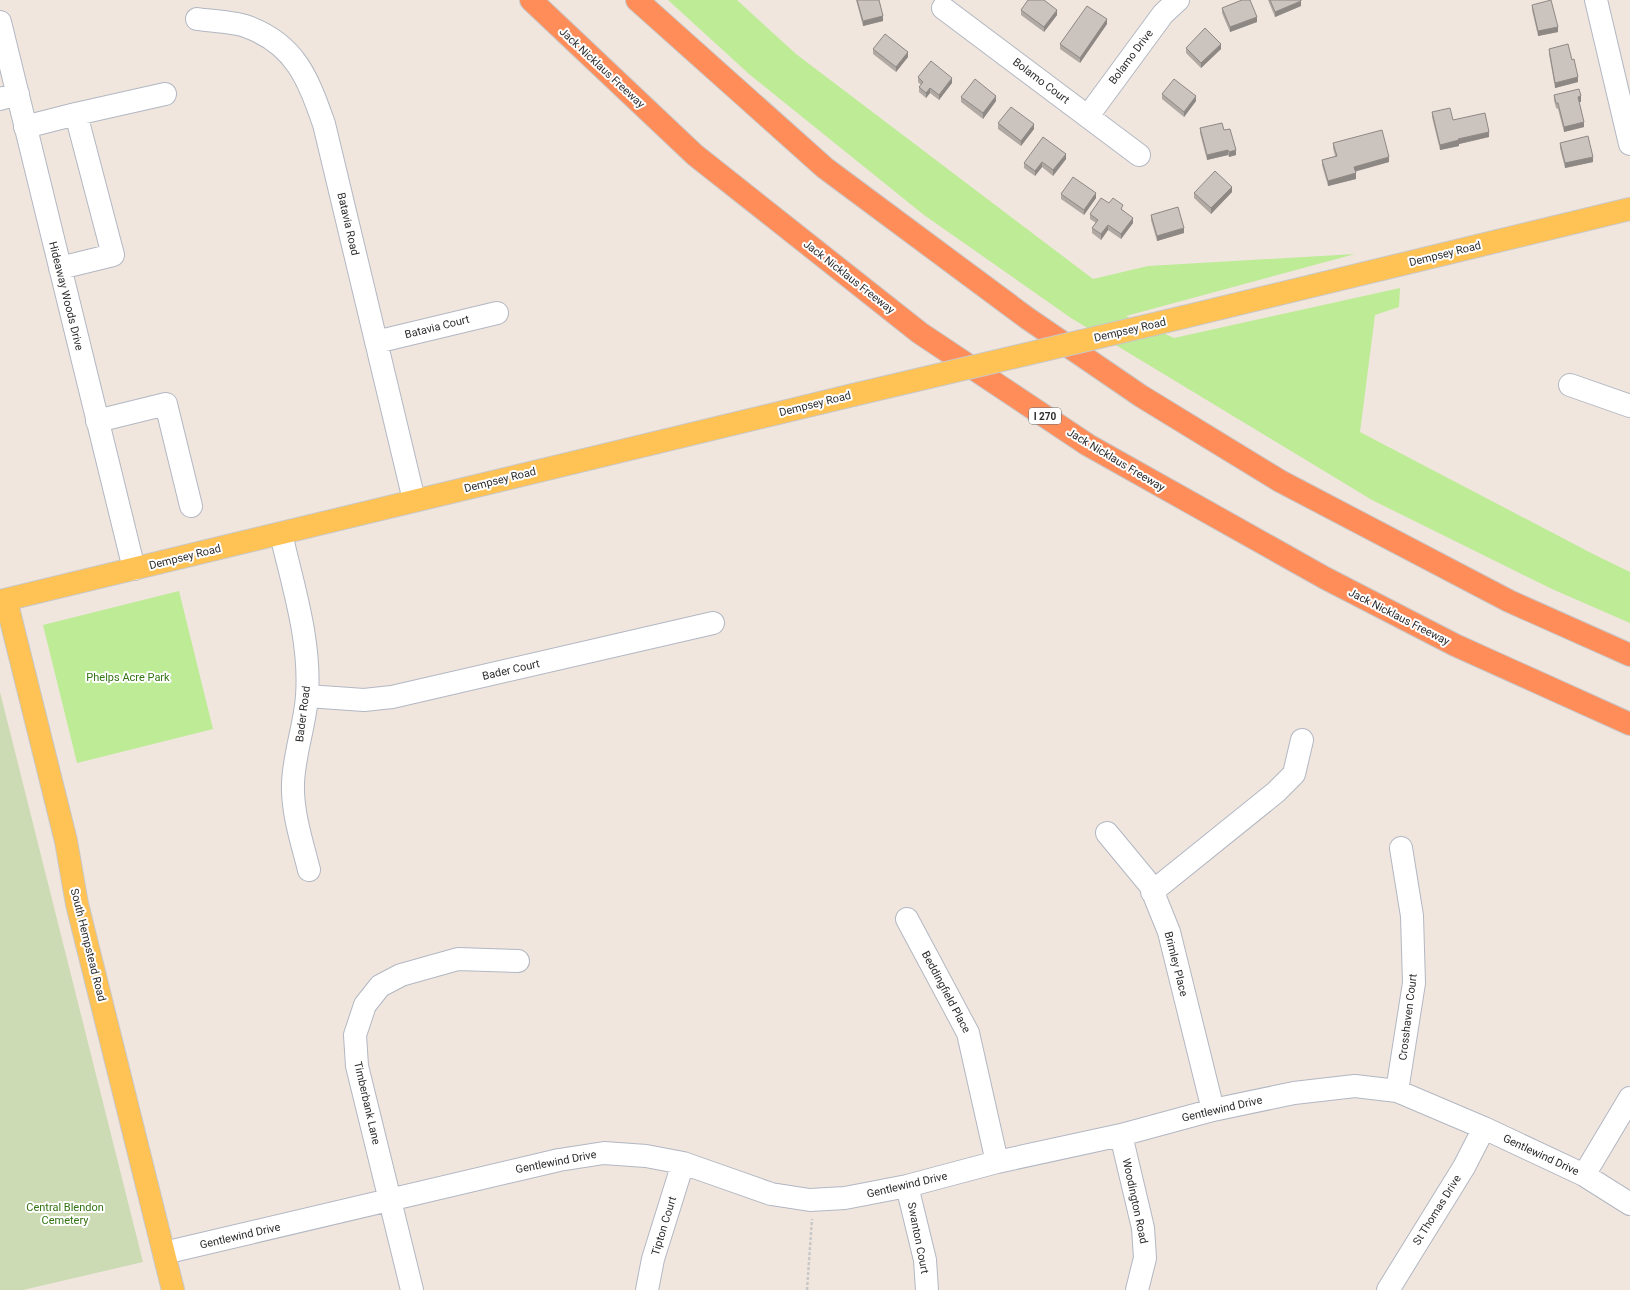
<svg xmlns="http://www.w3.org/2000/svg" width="1630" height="1290" font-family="Roboto,sans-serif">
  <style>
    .green { fill: #bdeb96 }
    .cemetery { fill: #ccdbb4 }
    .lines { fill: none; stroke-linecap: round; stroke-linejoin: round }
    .minor-casing { stroke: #b2b7c2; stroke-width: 24 }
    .major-casing { stroke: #c8c8c8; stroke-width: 24 }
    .highway-casing { stroke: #c8c8c8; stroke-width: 24 }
    .path { stroke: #c8c8c8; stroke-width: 2.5; stroke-dasharray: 3 2; stroke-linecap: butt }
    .minor { stroke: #fff; stroke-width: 22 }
    .major { stroke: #ffc254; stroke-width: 22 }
    .highway { stroke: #ff8d5a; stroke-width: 22 }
    .major-bridge-casing { stroke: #c8c8c8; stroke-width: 24; stroke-linecap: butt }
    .major-bridge { stroke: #ffc254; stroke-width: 22 }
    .wall { fill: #afa8a3 }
    .shaded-wall { fill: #8e8885 }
    .building { fill: #cbc3be; stroke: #8e8885 }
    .labels { text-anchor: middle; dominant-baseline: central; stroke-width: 4; stroke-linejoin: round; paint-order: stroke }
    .shield { fill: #fff; stroke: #6c6c6c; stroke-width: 1 }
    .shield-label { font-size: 10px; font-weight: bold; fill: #2d2d2d }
    .street-label { font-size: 11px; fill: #2d2d2d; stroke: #fff }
    .park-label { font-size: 11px; fill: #337413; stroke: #fff }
  </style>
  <rect width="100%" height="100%" fill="#f0e6de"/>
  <path class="green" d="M668,0H737L796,54L1093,279L1148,266L1355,254L1126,316L1174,338L1400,288L1399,307L1375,315L1360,432L1593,554L1630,572V623L1552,589L1372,500L1071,318L924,215L749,74Z
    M179,591L213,729L77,763L43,625Z"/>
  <path class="cemetery" d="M0,692L143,1262L23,1290H0Z"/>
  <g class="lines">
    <defs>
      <path id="minor" d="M1596,0L1630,144
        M943,8L1139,155
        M197,19C210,21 237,22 248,27C296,45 308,79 324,124L414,500
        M0,22L134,569
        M0,99L18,94
        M76,114L165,94
        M1088,116L1163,14L1178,0
        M25,127L76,114L113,255L60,268
        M376,342L497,313
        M1570,385L1630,406
        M97,421L166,404L191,506
        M281,534C293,586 311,641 307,696C305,725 294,754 293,783C292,813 302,842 309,870
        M307,696L364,700L392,697L713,623
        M1107,833L1150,885L1169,932L1213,1110
        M1152,892L1276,792L1294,774L1302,740
        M907,919L968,1033L997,1162
        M1397,1091L1414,983L1412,916L1401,848
        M1121,1135L1143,1228L1145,1258L1137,1290
        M1584,1175L1630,1098
        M907,1186L925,1260L927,1290
        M164,1253L559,1160L604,1153L646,1156L683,1163L771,1194L810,1200L845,1198L907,1186L997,1162L1121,1135L1213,1110L1294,1093L1355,1086L1397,1091L1484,1128L1584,1175L1630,1204
        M412,1290L357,1066L355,1035L365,1005L380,986L401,975L458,959L518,961
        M647,1290L653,1259L683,1163
        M1388,1290L1464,1167L1484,1128"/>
      <path id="major" d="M1184,317L1630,209
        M6,600L66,841L77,904L173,1290
        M0,601L853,395"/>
      <path id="highway" d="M531,0L695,155L920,333L1088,445L1325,578L1455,645L1630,724
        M637,0L825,168L1027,318L1141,396L1280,481L1509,601L1630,655"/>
    </defs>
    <use href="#minor" class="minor-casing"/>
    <use href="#major" class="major-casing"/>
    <use href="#highway" class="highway-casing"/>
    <path class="path" d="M807,1290L812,1219"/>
    <use href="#minor" class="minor"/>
    <use href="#major" class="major"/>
    <use href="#highway" class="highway"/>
    <defs>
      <path id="major-bridge" d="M853,395L1184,317"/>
    </defs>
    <use href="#major-bridge" class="major-bridge-casing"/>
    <use href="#major-bridge" class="major-bridge"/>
  </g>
  <path class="wall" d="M856,0H879L883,21L863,26Z
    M1268,0H1301V6L1275,17Z
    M1532,5L1558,32L1538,36L1532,10Z
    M1222,8L1257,22L1230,32L1222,13Z
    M1021,10L1057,15L1044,32L1021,15Z
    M1107,24L1080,63L1060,49V44Z
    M1186,48L1221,49L1201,68L1186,53Z
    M873,49L908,57L896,72L873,54Z
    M1549,49L1578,82L1555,88L1549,54Z
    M918,77L952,83L939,100L930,93L926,98L919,92V87L921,85L918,82Z
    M1162,94L1196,101L1184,117L1162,99Z
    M1554,95L1581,102H1579L1584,127L1564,132L1558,109L1556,108L1554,100Z
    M961,97L996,101L983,119L961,102Z
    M1432,112L1453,120L1489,137L1459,144V146L1440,150L1432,117Z
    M998,123L1034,129L1021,146L998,129Z
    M1200,128L1224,130L1236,155L1229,157L1228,155L1207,160L1200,133Z
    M1333,143L1389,162L1355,171L1356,179L1328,186L1322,165V160L1335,156L1333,148Z
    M1560,143L1593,162L1565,168L1560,148Z
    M1066,159L1053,176L1042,167L1035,176L1024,168V163Z
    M1232,192L1211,214L1194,198V193Z
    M1061,194L1096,198L1084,215L1061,199Z
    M1109,203L1123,210L1133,223L1121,239L1108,230L1101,240L1092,233V228L1096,223L1090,219V214Z
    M1151,215L1184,233L1157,241L1151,220Z"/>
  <path class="shaded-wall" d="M1301,1V6L1275,17V12Z
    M1057,10V15L1044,32V27Z
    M883,16V21L863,26V21Z
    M1257,17V22L1230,32V27Z
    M1107,19V24L1080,63V58Z
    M1558,27V32L1538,36V31Z
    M1221,44V49L1201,68V63Z
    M908,52V57L896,72V67Z
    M1578,77V82L1555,88V83Z
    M952,78V83L939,100V95Z
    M930,88V93L926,98V93Z
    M996,96V101L983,119V113Z
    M1196,96V101L1184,117V112Z
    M1581,96V102H1578V97Z
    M1584,122V127L1564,132V127Z
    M1034,124V129L1021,146V141Z
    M1489,132V137L1459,144V146L1440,150V145L1458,139Z
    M1228,150V155L1207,160V155Z
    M1236,150V155L1229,157V152Z
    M1066,154V159L1053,176V170Z
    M1389,157V162L1354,172V167Z
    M1593,157V162L1565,168V163Z
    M1042,162V167L1035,176V171Z
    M1356,173V179L1328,186V181Z
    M1232,187V192L1211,214V208Z
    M1096,193V198L1084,215V210Z
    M1133,218V223L1121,239V234Z
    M1108,225V230L1101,240V234Z
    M1184,228V233L1157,241V236Z"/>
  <path class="building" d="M857,0H879L883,16L863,21Z
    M1028,0H1044L1057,10L1044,27L1021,10Z
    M1242,0H1250L1257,17L1230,27L1222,8Z
    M1270,0H1301V1L1275,12Z
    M1551,0L1558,27L1538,31L1532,5Z
    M1087,6L1107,19L1080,58L1060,44Z
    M1205,28L1221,44L1201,63L1186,48Z
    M885,34L908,52L896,67L873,49Z
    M1568,44L1572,60L1574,59L1578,77L1555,83L1549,49Z
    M931,61L952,78L939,95L930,88L926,93L919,87L923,82L918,77Z
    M975,79L996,96L983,113L961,97Z
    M1174,79L1196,96L1184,112L1162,94Z
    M1579,89L1581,96L1578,97L1584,122L1564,127L1558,103H1556L1554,95Z
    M1011,107L1034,124L1021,141L998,123Z
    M1450,108L1453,120L1485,113L1489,132L1458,139L1459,140L1440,145L1432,112Z
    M1222,123L1224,130L1230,129L1236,150L1229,152L1228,150L1207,155L1200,128Z
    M1382,130L1389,157L1354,167L1356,173L1328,181L1322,160L1337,156L1333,143Z
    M1588,136L1593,157L1565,163L1560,143Z
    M1043,137L1066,154L1053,170L1042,162L1035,171L1024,163Z
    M1215,171L1232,187L1211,208L1194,193Z
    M1073,177L1096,193L1084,210L1061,194Z
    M1101,198L1109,203L1113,198L1123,205L1121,209L1133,218L1121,234L1108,225L1101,234L1092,228L1098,220L1090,214Z
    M1178,207L1184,228L1157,236L1151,215Z"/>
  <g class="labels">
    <rect class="shield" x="1029" y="408" width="32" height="16" rx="3"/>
    <g class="shield-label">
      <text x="1045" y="416">I 270</text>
    </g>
    <g class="street-label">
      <text transform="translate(1131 57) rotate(-53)">Bolamo Drive</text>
      <text transform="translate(602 68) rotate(43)">Jack Nicklaus Freeway</text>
      <text transform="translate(1041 81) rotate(37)">Bolamo Court</text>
      <text transform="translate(348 224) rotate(77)">Batavia Road</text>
      <text transform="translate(1445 254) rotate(-14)">Dempsey Road</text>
      <text transform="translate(849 277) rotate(38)">Jack Nicklaus Freeway</text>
      <text transform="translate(66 296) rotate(76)">Hideaway Woods Drive</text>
      <text transform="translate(437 327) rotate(-14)">Batavia Court</text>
      <text transform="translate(1130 330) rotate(-13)">Dempsey Road</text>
      <text transform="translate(815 404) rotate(-14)">Dempsey Road</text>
      <text transform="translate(1116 460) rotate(31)">Jack Nicklaus Freeway</text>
      <text transform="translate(500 480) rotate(-14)">Dempsey Road</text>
      <text transform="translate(185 557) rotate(-14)">Dempsey Road</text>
      <text transform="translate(1399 617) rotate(27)">Jack Nicklaus Freeway</text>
      <text transform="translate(511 670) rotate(-13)">Bader Court</text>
      <text transform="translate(303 714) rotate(-83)">Bader Road</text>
      <text transform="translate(88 945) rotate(76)">South Hempstead Road</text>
      <text transform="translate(1176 964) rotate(76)">Brimley Place</text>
      <text transform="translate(946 992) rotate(62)">Beddingfield Place</text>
      <text transform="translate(1408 1017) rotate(-83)">Crosshaven Court</text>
      <text transform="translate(367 1103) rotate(77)">Timberbank Lane</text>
      <text transform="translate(1222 1109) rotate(-13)">Gentlewind Drive</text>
      <text transform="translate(1541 1155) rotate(25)">Gentlewind Drive</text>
      <text transform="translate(556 1162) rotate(-11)">Gentlewind Drive</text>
      <text transform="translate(907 1185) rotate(-13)">Gentlewind Drive</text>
      <text transform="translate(1135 1201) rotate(78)">Woodington Road</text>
      <text transform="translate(1437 1210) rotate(-58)">St Thomas Drive</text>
      <text transform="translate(664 1226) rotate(-73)">Tipton Court</text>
      <text transform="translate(240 1236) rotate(-13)">Gentlewind Drive</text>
      <text transform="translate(918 1238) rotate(79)">Swanton Court</text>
    </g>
    <g class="park-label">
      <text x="128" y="677">Phelps Acre Park</text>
      <text x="65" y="1207">Central Blendon<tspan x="65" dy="13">Cemetery</tspan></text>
    </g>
  </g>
</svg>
